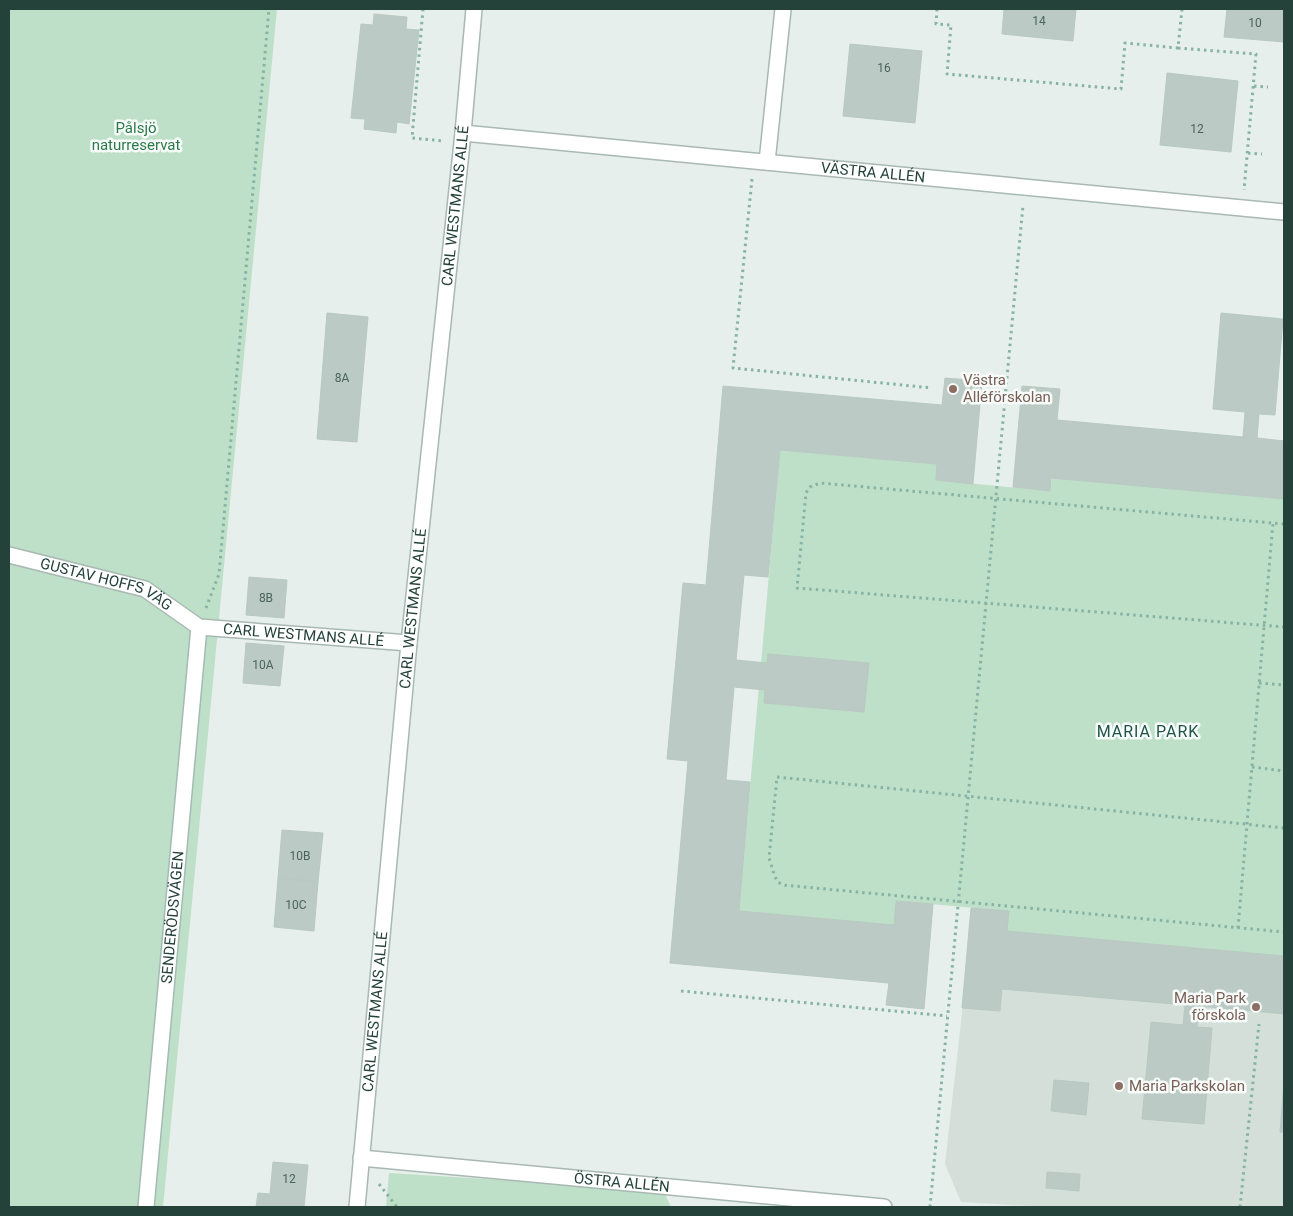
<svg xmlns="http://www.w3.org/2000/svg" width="1293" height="1216" font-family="Roboto,sans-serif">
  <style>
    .built { fill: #d4dfda }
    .green { fill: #bfe0c8 }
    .building { fill: #bbcac4; stroke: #b8c9c2 }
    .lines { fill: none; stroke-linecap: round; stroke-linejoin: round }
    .street-casing { stroke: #a8b8b2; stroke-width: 18 }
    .secondary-casing { stroke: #a4bbb3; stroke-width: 18 }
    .path { stroke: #86b3a5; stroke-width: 3; stroke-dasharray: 2.5 4; stroke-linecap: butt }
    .street { stroke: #fff; stroke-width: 15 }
    .secondary { stroke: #fff; stroke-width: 15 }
    .education-dot { fill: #8d6e63; stroke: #f7fbf9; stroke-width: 2 }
    .labels { text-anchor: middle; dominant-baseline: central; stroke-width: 5; stroke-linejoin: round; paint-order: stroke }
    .number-label { font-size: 12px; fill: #4a645c }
    .park-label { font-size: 15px; fill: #2d7a4b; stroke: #f7fbf9 }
    .street-label { font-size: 15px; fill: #24423a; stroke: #f7fbf9 }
    .education-label { font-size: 15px; fill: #785e54; stroke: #f7fbf9; text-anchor: start }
    .neighbourhood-label { font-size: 16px; letter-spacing: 1px; fill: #1f5548; stroke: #f7fbf9 }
  </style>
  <rect width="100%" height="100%" fill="#e6efeb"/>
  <path class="built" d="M971,908L1009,911L1007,931L1284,956V1207H1044L961,1202L945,1164L964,995Z"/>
  <path class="green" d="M9,9H277L163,1207H9Z
    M780,450L937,464L936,480L1050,491L1052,478L1284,499V956L1007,931L1009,911L896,901L894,925L739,911Z
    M389,1173L663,1190L671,1207H386Z"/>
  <path class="building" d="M1004,9H1076L1073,41L1002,34Z
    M1227,9H1284V42L1224,37Z
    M374,14L407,17L406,29L419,30L409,124L397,122L396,133L364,129L365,119L351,118L361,24L373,25Z
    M850,44L922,51L915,123L843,116Z
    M1167,73L1238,81L1231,152L1160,145Z
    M327,313L368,317L357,442L317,439Z
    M1221,313L1283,319L1275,415L1259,414L1257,438L1284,441V499L1051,478L1050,491L1013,487L1022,386L1060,389L1057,420L1243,437L1245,412L1213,409Z
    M945,378L982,381L973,484L936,480L937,464L780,450L768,577L744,575L736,660L767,663L768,654L869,663L864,712L764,703L765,690L734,687L726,780L750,782L739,911L894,925L896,901L933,904L924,1009L886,1005L889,983L670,963L688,761L667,759L683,583L706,585L723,386L942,405Z
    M249,577L287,580L284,618L246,615Z
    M246,643L284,646L280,686L243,683Z
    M282,830L323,833L318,882L278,878Z
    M278,878L318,882L314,931L274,927Z
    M971,908L1009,911L1007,931L1284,956V1014L1199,1006L1197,1027L1212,1028L1204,1124L1142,1119L1151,1022L1183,1025L1185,1005L1002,989L1000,1011L962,1008Z
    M1054,1080L1089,1083L1086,1115L1051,1111Z
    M1284,1082V1132H1280Z
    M273,1162L308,1165L304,1207H256L258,1193L270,1194Z
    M1047,1172L1080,1174L1079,1191L1046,1188Z"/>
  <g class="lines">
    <defs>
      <g id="street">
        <path id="s1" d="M463,133L1284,212"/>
        <path d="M767,162L783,9"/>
        <path id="s2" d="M9,555L145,589L199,627L409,643"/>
        <path id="s3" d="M361,1158L884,1207"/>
        <path id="s4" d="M357,1207L409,643L463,133L474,9"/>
      </g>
      <g id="secondary">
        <path id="s5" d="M146,1207L199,627"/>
      </g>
    </defs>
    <use href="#street" class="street-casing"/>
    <use href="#secondary" class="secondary-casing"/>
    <path class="path" d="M423,9L412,138L444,141
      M937,9L936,24L951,25L947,74L1121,89L1125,43L1178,48L1182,9
      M1178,48L1256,54L1244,190
      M1254,86L1268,87
      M1248,153L1262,154
      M752,179L733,368L932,388
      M1284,524L820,483L810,487L806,493L797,588L1284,627
      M206,608L219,574L269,9
      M1259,683L1284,685
      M1252,767L1284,771
      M1284,828L777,777L769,858L775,877L778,882L783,885L1284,932
      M1238,928L1273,523
      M681,991L947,1016
      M379,1184L397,1207
      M930,1207L1023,205
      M1240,1207L1259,1024"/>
    <use href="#street" class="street"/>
    <use href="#secondary" class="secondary"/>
  </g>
  <g class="education-dot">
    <circle cx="953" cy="389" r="5"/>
    <circle cx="1256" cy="1007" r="5"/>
    <circle cx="1119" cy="1086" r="5"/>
  </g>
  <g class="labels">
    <g class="number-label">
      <text x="1039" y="21">14</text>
      <text x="1255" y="23">10</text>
      <text x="884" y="68">16</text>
      <text x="1197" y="129">12</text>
      <text x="342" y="378">8A</text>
      <text x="266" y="598">8B</text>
      <text x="263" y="665">10A</text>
      <text x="300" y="856">10B</text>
      <text x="296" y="905">10C</text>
      <text x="289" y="1179">12</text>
    </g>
    <g class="park-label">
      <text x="136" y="128">Pålsjö<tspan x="136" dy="17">naturreservat</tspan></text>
    </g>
    <g class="street-label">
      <text stroke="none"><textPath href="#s1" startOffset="412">VÄSTRA ALLÉN</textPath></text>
      <text stroke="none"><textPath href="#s4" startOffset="1006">CARL WESTMANS ALLÉ</textPath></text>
      <text stroke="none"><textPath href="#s2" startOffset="102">GUSTAV HOFFS VÄG</textPath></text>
      <text stroke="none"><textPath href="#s4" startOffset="601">CARL WESTMANS ALLÉ</textPath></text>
      <text stroke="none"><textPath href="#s2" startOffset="311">CARL WESTMANS ALLÉ</textPath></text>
      <text stroke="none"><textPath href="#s5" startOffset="291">SENDERÖDSVÄGEN</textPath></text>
      <text stroke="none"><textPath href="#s4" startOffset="196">CARL WESTMANS ALLÉ</textPath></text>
      <text stroke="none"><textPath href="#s3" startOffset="262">ÖSTRA ALLÉN</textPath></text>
    </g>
    <g class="education-label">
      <text x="963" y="380">Västra<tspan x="963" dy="17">Alléförskolan</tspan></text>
      <text x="1246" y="998" text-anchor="end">Maria Park<tspan x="1246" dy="17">förskola</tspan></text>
      <text x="1129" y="1086">Maria Parkskolan</text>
    </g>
    <g class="neighbourhood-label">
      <text x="1148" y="731">MARIA PARK</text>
    </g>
  </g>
  <rect width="1293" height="1216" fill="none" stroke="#24423a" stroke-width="20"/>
</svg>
